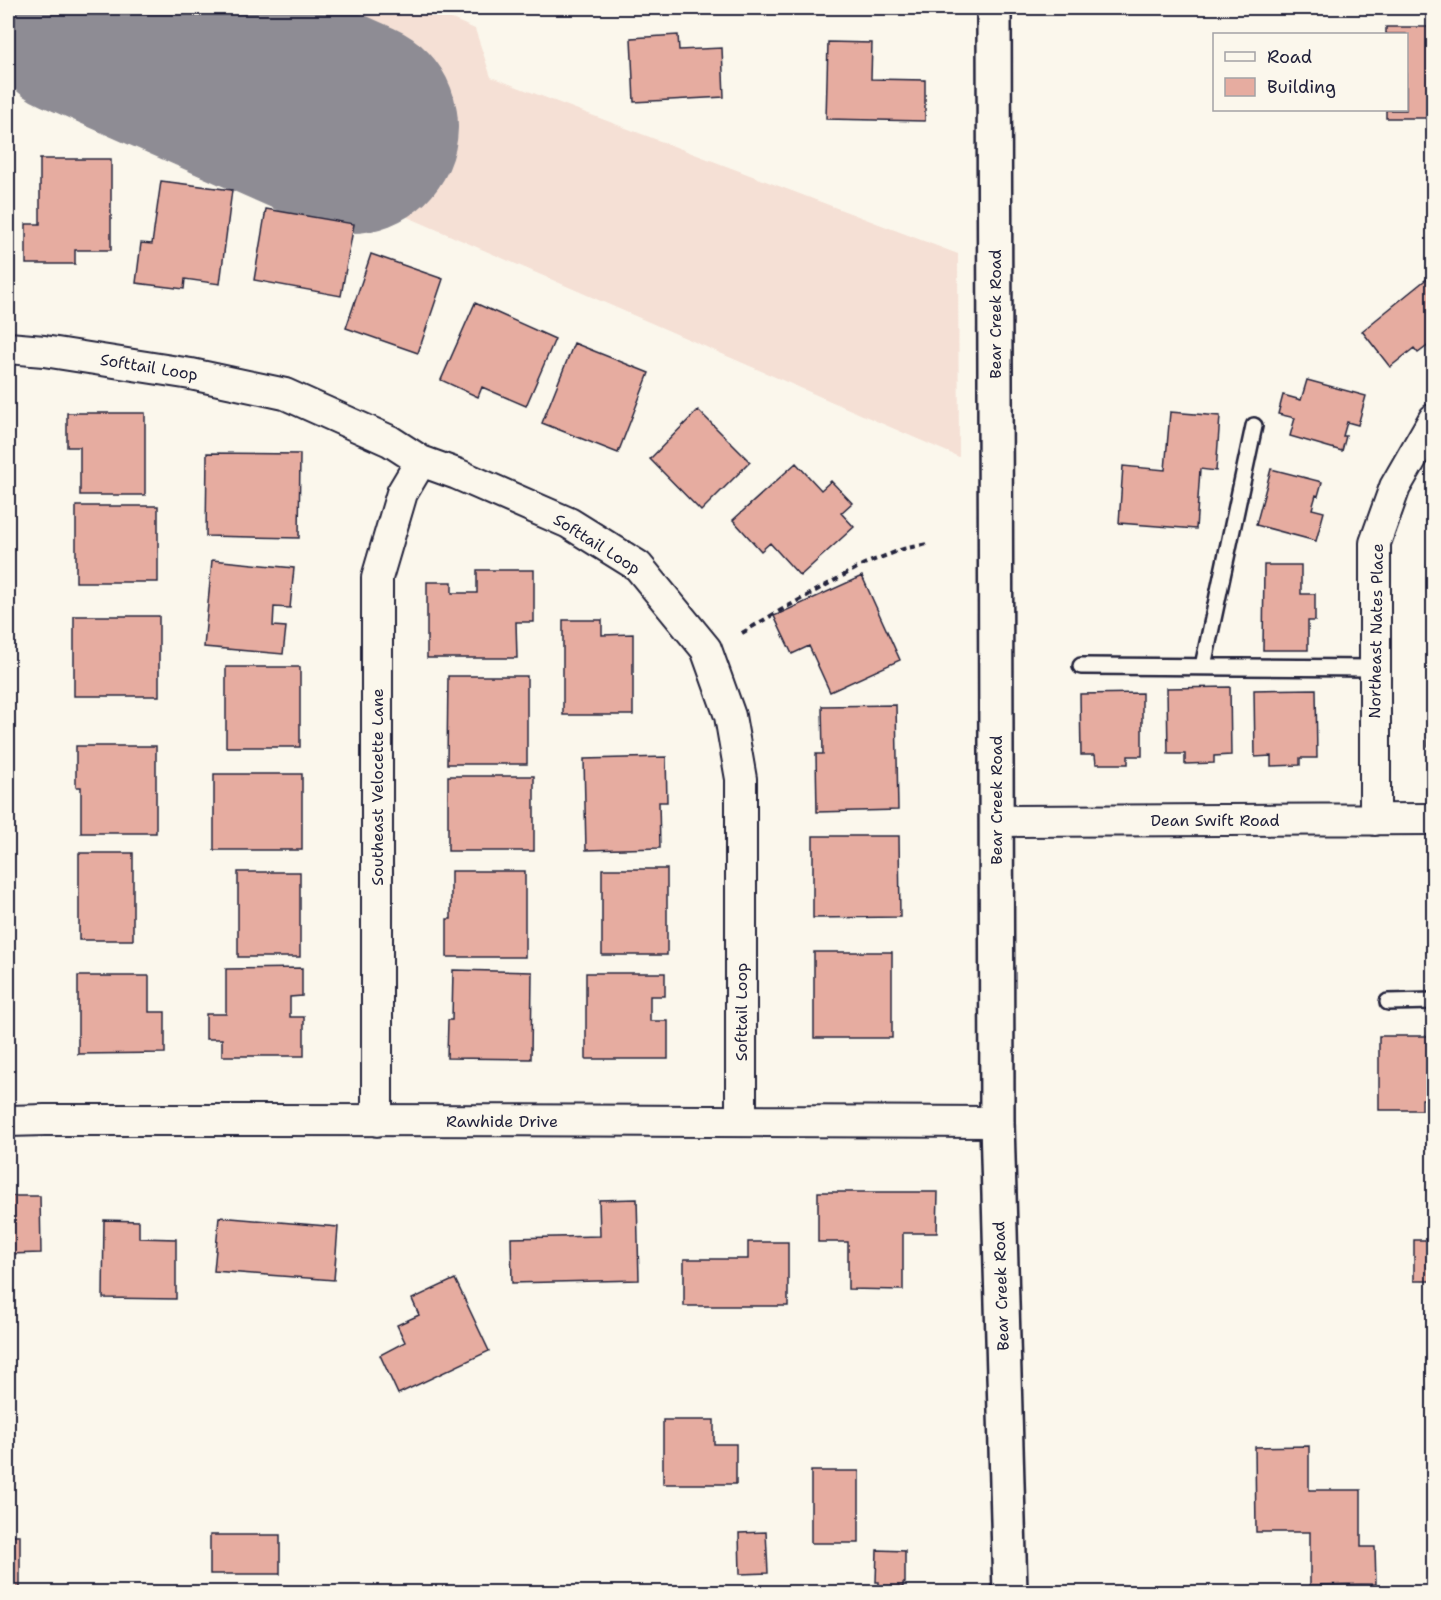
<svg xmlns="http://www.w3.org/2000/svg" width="1441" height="1600" font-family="'Shantell Sans',sans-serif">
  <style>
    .built { fill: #f5e0d5 }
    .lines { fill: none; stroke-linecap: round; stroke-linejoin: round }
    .runway { stroke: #8e8c94; stroke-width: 214 }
    .building { fill: #e6aca0; stroke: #22223b; stroke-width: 1.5 }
    .lane-casing { stroke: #22223b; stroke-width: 20 }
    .street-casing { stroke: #22223b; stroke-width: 34 }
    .secondary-casing { stroke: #22223b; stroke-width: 38 }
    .path { stroke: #22223b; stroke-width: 4; stroke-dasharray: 6 4.5; stroke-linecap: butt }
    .lane { stroke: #fbf7ec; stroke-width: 15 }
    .street { stroke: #fbf7ec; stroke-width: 30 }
    .secondary { stroke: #fbf7ec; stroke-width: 33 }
    .labels { text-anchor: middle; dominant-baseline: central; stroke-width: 4.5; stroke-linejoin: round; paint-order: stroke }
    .street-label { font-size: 16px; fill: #22223b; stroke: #fbf7ec }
  </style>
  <rect width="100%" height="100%" fill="#fbf7ec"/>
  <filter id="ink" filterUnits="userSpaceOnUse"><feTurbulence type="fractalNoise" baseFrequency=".0167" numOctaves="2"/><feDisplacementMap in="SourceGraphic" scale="12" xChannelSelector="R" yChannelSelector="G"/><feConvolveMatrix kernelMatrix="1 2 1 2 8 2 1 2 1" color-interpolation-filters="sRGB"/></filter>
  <g filter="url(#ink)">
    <path class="built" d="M8,8H427L475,29L491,77L958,254L959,457L8,43Z"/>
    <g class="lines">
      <path class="runway" d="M84,8L351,126"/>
    </g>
    <path class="building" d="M1386,27H1434V118H1386V110H1406V34H1386Z
      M678,35L679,50L722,48L724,97L634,102L631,38Z
      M828,42L872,43L871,79L925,80V121L826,119Z
      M40,159H111V250H75V264H26V224H40Z
      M161,181L232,190L220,284L185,279L184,289L136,283L141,243L152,244Z
      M266,209L354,224L341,296L254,280Z
      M371,254L443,279L418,353L346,328Z
      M1429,277L1434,282V323L1431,326L1434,329V341L1418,353L1414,348L1390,367L1362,331Z
      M475,303L555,339L526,406L482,387L478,397L441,380Z
      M574,343L649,373L618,453L542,423Z
      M1307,380L1366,396L1358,425L1347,422L1343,436H1346L1342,451L1290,436L1295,418L1278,414L1283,395L1301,400Z
      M698,410L750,462L701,511L650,459Z
      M1170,412L1220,416L1216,471L1200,469L1196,529L1119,523L1123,466L1165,470Z
      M67,413H145V495H80V447H67Z
      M207,453L300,454L299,538L206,536Z
      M796,463L821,490L831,481L852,503L841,513L854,527L800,576L770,543L761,551L733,520Z
      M1271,469L1322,482L1318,496L1316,495L1312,509L1324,512L1316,541L1256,525Z
      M76,506H158V582H76Z
      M1432,551H1434V580H1428V564H1431Z
      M212,560L294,568L290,608L274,607L273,626L286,627L283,654L204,647Z
      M1264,565H1301V594H1315V621H1308V650H1263Z
      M477,570H534V622H516L517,658H427V582H452V593H477Z
      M862,576L900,660L830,692L809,646L792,654L774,616Z
      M74,616H159V696H74Z
      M563,620H602V635L633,634V715H563Z
      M1431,635H1434V663H1428L1427,648H1431Z
      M226,667H300V747H226Z
      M448,676H527V764H447Z
      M1230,687L1231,755L1214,756V763L1185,764V754H1168L1167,688Z
      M1316,689L1317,758H1300V765L1271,766V756L1255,757L1254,690Z
      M1142,693V756H1128V764H1096L1095,755H1081L1080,694Z
      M896,705L898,810L817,812L816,754H823L822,706Z
      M1431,719H1434V746H1428V731H1431Z
      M76,746H156V833H81V787H76Z
      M666,757L667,802H659L660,848L586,850L584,759Z
      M214,774H302V850H214Z
      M448,776H534V851H448Z
      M813,836H899L900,917L813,918Z
      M79,853H133V940H79Z
      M602,869H667V955H602Z
      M451,871H525V957H447V919H451Z
      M238,872H300V957H238Z
      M814,952H892V1038H814Z
      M302,968V996L290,997V1017H304V1056H222V1039H206V1014H226V969Z
      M453,970L532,972L531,1059L447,1058L448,1020H452Z
      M586,973H665V996H650V1021H668V1059H586Z
      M78,976H149V1012H165V1053L78,1054Z
      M1379,1036H1434V1099H1422V1110H1379Z
      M818,1192H938L937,1233H903V1290L848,1289V1242H818Z
      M8,1196H40L41,1253L8,1254Z
      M637,1199L639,1280L512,1283L511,1238L600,1236L599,1200Z
      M219,1217L338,1227L334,1280L214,1271Z
      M104,1220L139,1221V1238L176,1239V1299L103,1298Z
      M1414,1240H1434V1281H1414Z
      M748,1242H788V1306H684V1259H748Z
      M455,1279L489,1351L398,1394L380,1355L405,1342L397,1325L419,1315L412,1299Z
      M663,1420H714V1444H736V1484H663Z
      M1309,1446V1490H1361V1547H1375L1376,1584L1310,1585V1532H1256L1255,1447Z
      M811,1471H859V1543H811Z
      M766,1532L768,1573L740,1574L739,1533Z
      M8,1535H20V1592H8Z
      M210,1535H280V1574H210Z
      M877,1550L905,1551V1583H903V1587L879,1586V1582H876Z"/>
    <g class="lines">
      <defs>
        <path id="lane" d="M1081,666L1375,668
          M1203,666L1254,426
          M1388,1002L1434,1001"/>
        <path id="street" d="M8,348L44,351L191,374L285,394L390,441L421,461L457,474L569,523L638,566L706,649L730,716L741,779V1119
          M1375,820V543L1395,487L1434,419
          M996,821L1434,819
          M8,1121L45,1120C362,1121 680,1119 997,1122
          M377,1121V578L402,493L421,461"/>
        <path id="secondary" d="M994,8L997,1122L1010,1592"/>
      </defs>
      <use href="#lane" class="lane-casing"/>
      <use href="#street" class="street-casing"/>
      <use href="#secondary" class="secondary-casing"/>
      <path class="path" d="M742,633L774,614L864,564L903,549L927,544"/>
      <use href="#lane" class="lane"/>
      <use href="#street" class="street"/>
      <use href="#secondary" class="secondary"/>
    </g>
  </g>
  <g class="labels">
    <g class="street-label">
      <text transform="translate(995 314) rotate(-90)">Bear Creek Road</text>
      <text transform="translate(149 367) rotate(9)">Softtail Loop</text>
      <text transform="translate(597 544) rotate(32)">Softtail Loop</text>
      <text transform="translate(1376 631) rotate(-89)">Northeast Nates Place</text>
      <text transform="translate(377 787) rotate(-90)">Southeast Velocette Lane</text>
      <text transform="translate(996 800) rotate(-90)">Bear Creek Road</text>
      <text x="1215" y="820">Dean Swift Road</text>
      <text transform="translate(741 1012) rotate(-90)">Softtail Loop</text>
      <text x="502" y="1121">Rawhide Drive</text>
      <text transform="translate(1001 1286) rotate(-92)">Bear Creek Road</text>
    </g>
  </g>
  <rect width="1441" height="1600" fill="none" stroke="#fbf7ec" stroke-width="30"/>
  <rect x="15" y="15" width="1411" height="1570" fill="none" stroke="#22223b" stroke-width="2" filter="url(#ink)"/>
  <rect x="1213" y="33" width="195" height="78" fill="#fbf7ec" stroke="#a4a2a5" stroke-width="1.5"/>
  <rect x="1225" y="52" width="30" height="9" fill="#fbf7ec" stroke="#a4a2a5" stroke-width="1.5"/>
  <text x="1267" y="63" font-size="18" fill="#22223b">Road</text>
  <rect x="1225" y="78" width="30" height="18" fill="#e6aca0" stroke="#a4a2a5" stroke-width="1.5"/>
  <text x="1267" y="93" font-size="18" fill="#22223b">Building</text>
</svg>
